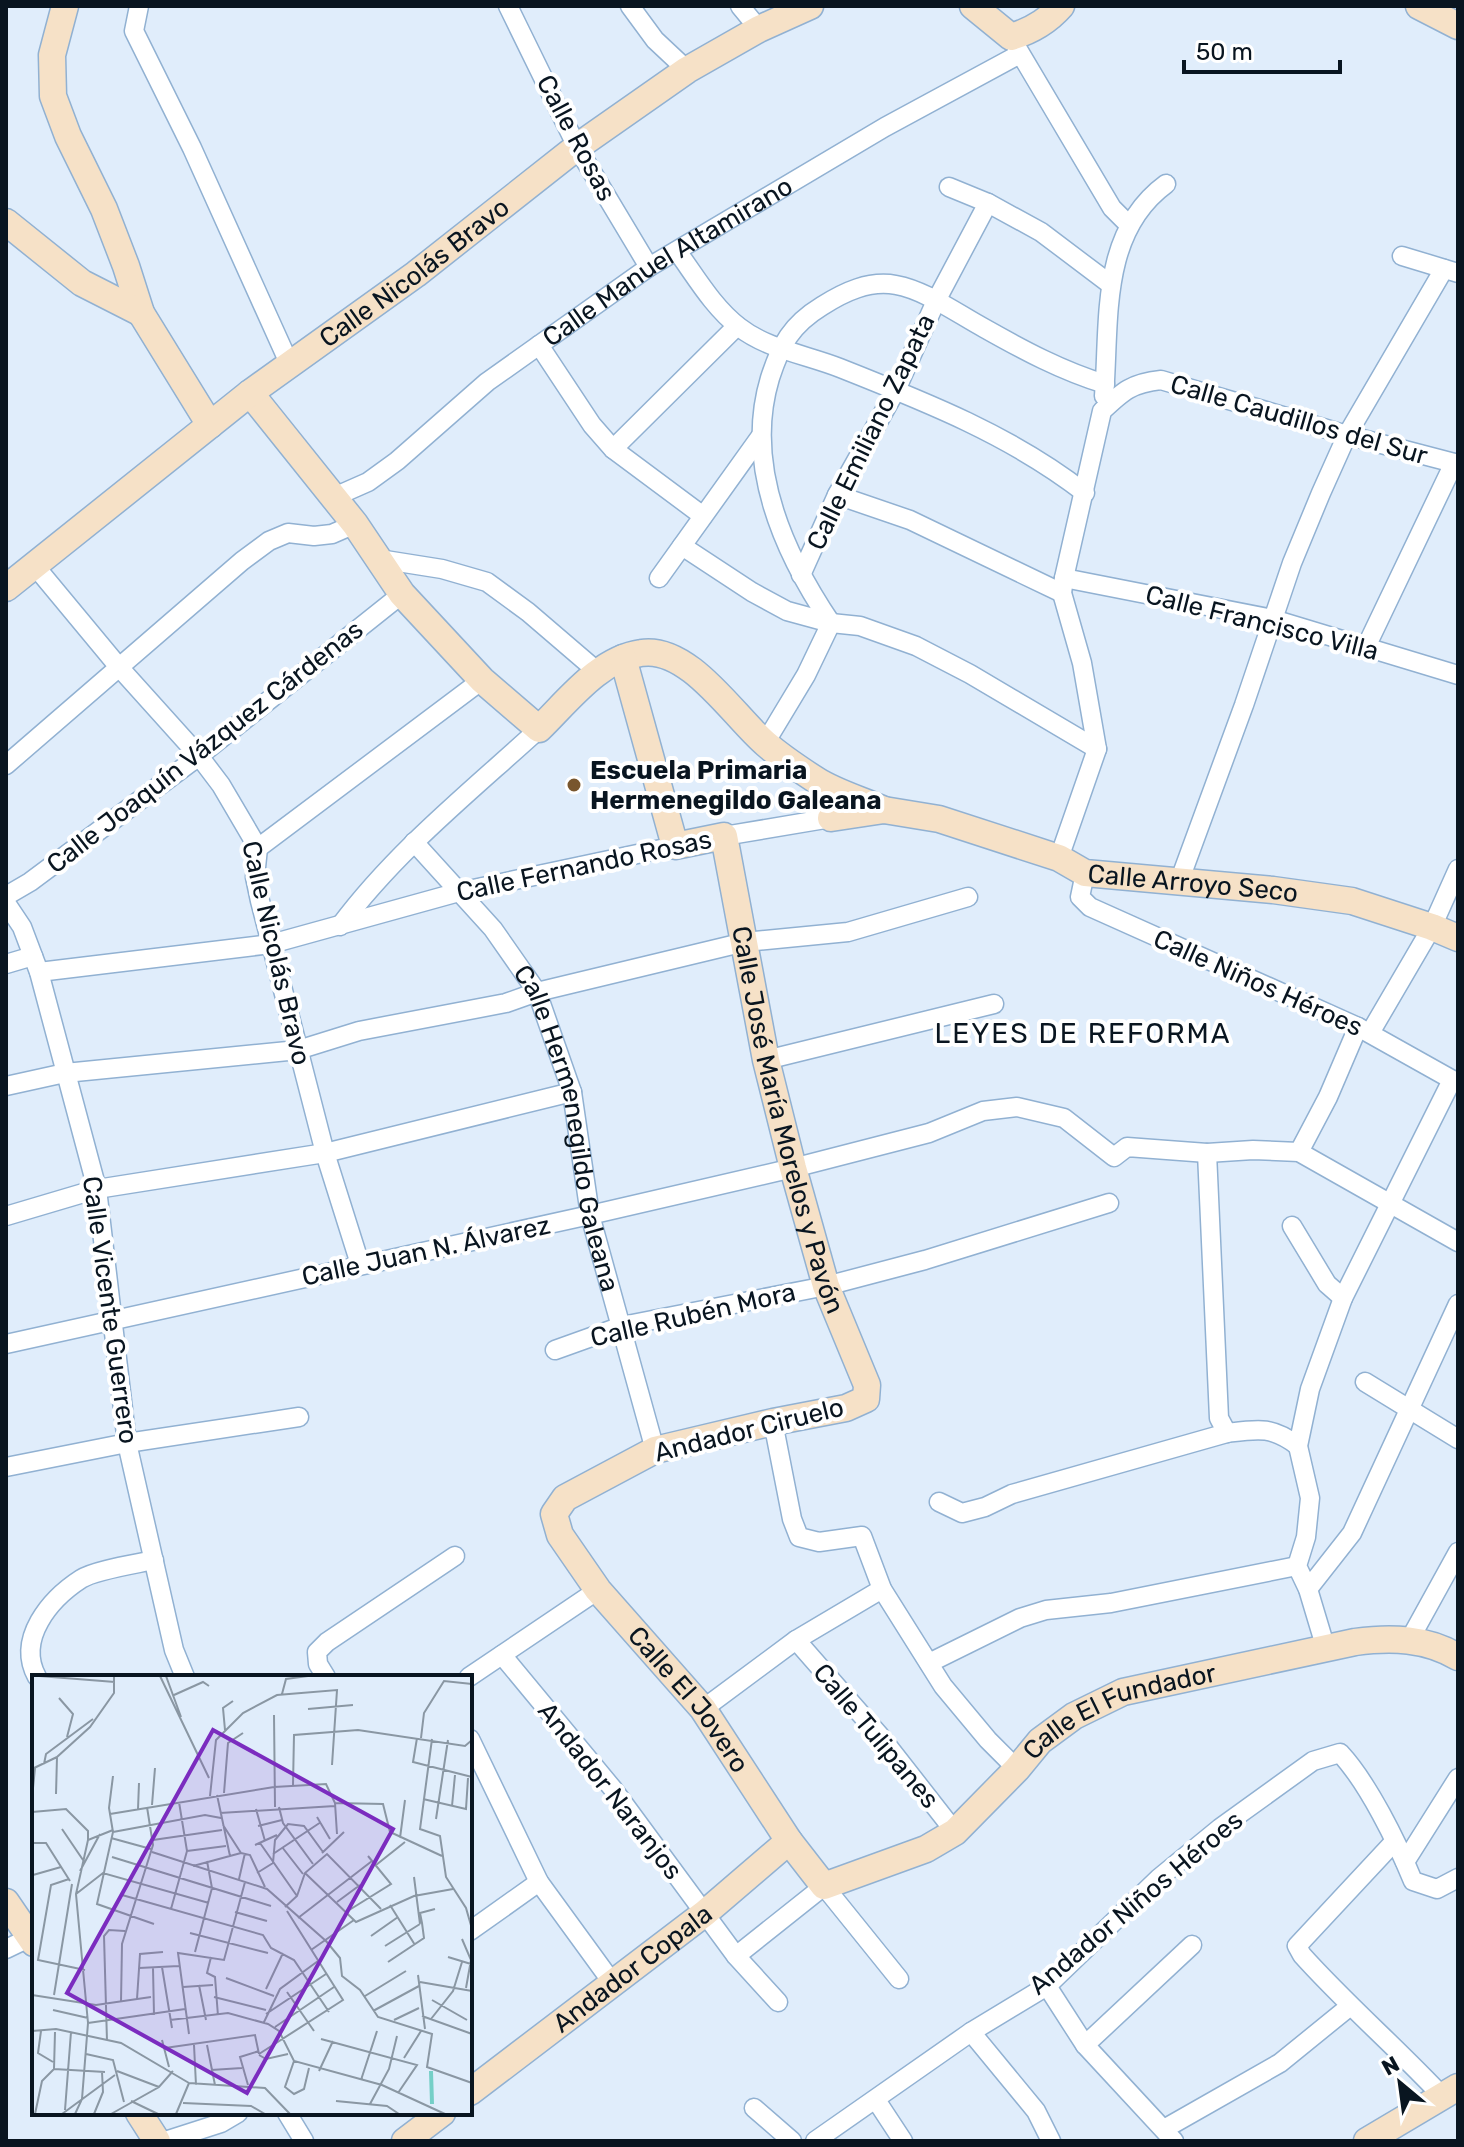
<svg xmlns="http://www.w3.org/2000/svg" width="1464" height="2147" font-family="Rubik,sans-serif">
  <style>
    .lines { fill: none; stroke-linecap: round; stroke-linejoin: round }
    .street-casing { stroke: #91b1d2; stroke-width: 21 }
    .secondary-casing { stroke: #91b1d2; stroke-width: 29 }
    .street { stroke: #fff; stroke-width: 18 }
    .secondary { stroke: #f6e1c7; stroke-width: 26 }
    .poi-dot { fill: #78562e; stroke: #fff; stroke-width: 3 }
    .labels { text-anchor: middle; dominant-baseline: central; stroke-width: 8; stroke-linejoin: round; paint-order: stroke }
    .street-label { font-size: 26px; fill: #091520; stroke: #fff }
    .poi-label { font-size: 26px; font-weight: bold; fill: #091520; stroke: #fff; text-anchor: start }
    .neighbourhood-label { font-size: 28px; letter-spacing: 2px; fill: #091520; stroke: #fff }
    .inset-river { fill: none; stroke: #75cfc7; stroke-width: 4 }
    .inset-road { fill: none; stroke: #8a97a3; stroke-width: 2 }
    .view { fill: #7b2cbf; fill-opacity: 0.15; stroke: #7b2cbf; stroke-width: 4 }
    .inset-edge { fill: none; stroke: #091520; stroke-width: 4 }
  </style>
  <rect width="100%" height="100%" fill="#e0edfb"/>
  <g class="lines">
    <defs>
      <g id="street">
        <path d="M139,6L134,31L192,148L289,363"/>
        <path d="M508,6L577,147L649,267"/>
        <path d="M630,6L655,40L687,70"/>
        <path d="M740,6L759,29"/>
        <path d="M1016,46L1112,208L1129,225"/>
        <path d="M949,187L988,203L1041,232L1110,284"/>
        <path d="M677,251C696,277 713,307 739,327C767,349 807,355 840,368C926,402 1012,436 1085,493"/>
        <path d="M1402,256L1458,273"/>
        <path d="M539,345L592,425L613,449L703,516"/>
        <path d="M1104,396C1110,322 1099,233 1166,184"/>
        <path d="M613,449L737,326"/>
        <path d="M837,495L910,520L1062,593"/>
        <path id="s1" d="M334,497L368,482L397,461L487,382L649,267L885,127L1020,54"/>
        <path d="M682,546L752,592L787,611L831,623L860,626L916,646L970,674L1097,749"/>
        <path d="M379,559L442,569L487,582L528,612L598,672"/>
        <path d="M35,566L118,666L199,756L221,785L258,848L255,877L260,901L325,1153L360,1264"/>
        <path d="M801,575L837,495L896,390L936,301L988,203"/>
        <path d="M659,578L760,437"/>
        <path d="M1064,578L1273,619L1458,675"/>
        <path d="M1366,647L1454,463"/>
        <path d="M765,743L806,675L831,623C783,552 744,464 770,378C781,344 791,325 822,306C844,292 869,280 896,285C925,290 958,314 984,328C1023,350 1062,371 1105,384"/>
        <path d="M6,765L242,561L269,541L288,533L314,536L332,534L355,524"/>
        <path d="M724,836L831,818"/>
        <path id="s2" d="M414,842L493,929L537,992L572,1092L590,1215L655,1450"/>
        <path d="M258,848L482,680"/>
        <path d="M1059,858L1097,749L1082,663L1062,593L1064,578L1102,411C1123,391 1132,383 1161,380L1347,435L1458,464"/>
        <path d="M1085,873L1080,897L1090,907L1358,1027L1458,1083"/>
        <path d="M1179,882L1244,705L1292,563L1321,493L1347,435L1444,269"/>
        <path d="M6,896L30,882L199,756L402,594"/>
        <path d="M6,903L22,927L39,972L97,1189L127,1443L174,1650L185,1677"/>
        <path d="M340,926C396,851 470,792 539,729"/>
        <path d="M6,964L33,956"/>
        <path d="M39,972L271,944L459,892L675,846"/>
        <path d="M1370,1033L1432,927L1458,869"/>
        <path d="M766,1060L994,1004"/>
        <path d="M6,1086L65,1073L298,1050L359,1031L506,1003L537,992L745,942L848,932L968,897"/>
        <path d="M1299,1152L1328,1097L1358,1027"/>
        <path d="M1207,1153L1219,1418L1227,1433"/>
        <path d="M6,1216L97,1189L325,1153L572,1092"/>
        <path d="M1292,1226L1327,1284L1343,1298"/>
        <path d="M6,1344L590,1215L793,1168L929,1133L983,1111L1017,1107L1064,1118L1114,1157L1127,1147L1207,1153L1253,1150L1299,1152L1458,1242"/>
        <path d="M555,1350L622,1326L826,1286L925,1260L1109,1203"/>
        <path d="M1365,1382L1458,1439"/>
        <path d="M773,1422L792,1519L799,1537L819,1542L862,1536L882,1589L943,1686L988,1740L1017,1769"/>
        <path d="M6,1467L127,1443L299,1417"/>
        <path d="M939,1502L962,1513L985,1507L1012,1494L1227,1433C1258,1429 1272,1426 1298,1446"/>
        <path d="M1308,1589L1352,1533L1458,1304"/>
        <path d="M1410,1639L1458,1552"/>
        <path d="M796,1640L880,1736L955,1832"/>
        <path d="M1326,1649L1308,1589L1297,1566L1306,1537L1310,1498L1298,1446L1310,1389L1343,1298L1452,1080"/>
        <path d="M502,1655L613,1789L736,1956L778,2002"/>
        <path d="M929,1663L1020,1618L1046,1610L1111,1603L1297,1566"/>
        <path d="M37,1677C16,1639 50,1599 81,1579C95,1570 136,1564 154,1560"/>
        <path d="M326,1677L318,1664L317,1652L327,1642L455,1556"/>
        <path d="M469,1677L598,1590"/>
        <path d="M703,1709L796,1640L882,1589"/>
        <path d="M470,1739L539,1882L614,1985"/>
        <path d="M1394,1842L1297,1946L1302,1955C1346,2004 1396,2047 1441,2095"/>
        <path d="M1405,1862L1458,1778"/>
        <path d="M470,1931L539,1882"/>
        <path d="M6,1949L31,1937"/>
        <path d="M736,1956L824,1886L899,1979"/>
        <path d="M1047,1986L1085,2045L1174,2141"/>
        <path d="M971,2032L1036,2111L1051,2141"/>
        <path d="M1085,2045L1192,1945"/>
        <path d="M876,2100L903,2141"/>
        <path d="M754,2108L792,2141"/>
        <path d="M287,2113L304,2141"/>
        <path d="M1164,2129L1280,2063L1349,2007"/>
        <path d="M165,2141L221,2123L238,2113"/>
        <path d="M815,2141L971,2032L1047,1986L1159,1878L1220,1828L1313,1761L1340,1753C1368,1783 1397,1842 1413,1881L1437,1889L1458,1878"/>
      </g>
      <g id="secondary">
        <path d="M65,6L52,55L53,96L68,136L104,209L126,266L141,313L210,425"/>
        <path d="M973,6L1011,37C1031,31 1047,22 1061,6"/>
        <path d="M1419,6L1458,26"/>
        <path d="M6,222L82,283L141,313"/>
        <path d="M250,393L355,524L402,594L482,680L539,729C568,701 599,659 641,653C689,645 734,717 766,744C781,757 799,769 816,780C836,793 862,800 884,810"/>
        <path id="s3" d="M6,588L250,393L416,274L577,147L687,70L759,29L810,6"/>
        <path id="s4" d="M623,658L675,846L724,836L766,1060L793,1168L826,1286L867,1385L866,1399L846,1408L773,1422L655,1450L565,1498L554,1514L560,1535L598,1590L703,1709L789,1841L824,1886L926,1849L955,1832L1017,1769L1040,1741L1074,1716L1123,1692L1355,1642C1391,1637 1426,1638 1458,1657"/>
        <path id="s5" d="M831,818L884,810L939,819L1059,858L1085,873L1273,890L1352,901L1432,927L1458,938"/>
        <path d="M6,1902L34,1943"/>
        <path id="s6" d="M470,2092L705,1913L789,1841"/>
        <path d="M139,2113L157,2141"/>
        <path d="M405,2141L442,2113"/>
        <path d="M1367,2141L1458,2087"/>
      </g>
    </defs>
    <use href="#street" class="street-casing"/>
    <use href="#secondary" class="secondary-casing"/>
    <use href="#street" class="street"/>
    <use href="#secondary" class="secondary"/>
  </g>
  <circle class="poi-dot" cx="574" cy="785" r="8"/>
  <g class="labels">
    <g class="street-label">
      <text transform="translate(576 138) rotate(62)">Calle Rosas</text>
      <text stroke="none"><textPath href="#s1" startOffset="410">Calle Manuel Altamirano</textPath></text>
      <text stroke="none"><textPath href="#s3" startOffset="516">Calle Nicolás Bravo</textPath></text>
      <text transform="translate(1299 420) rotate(16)">Calle Caudillos del Sur</text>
      <text transform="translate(871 432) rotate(-64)">Calle Emiliano Zapata</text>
      <text transform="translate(1262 623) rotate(14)">Calle Francisco Villa</text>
      <text transform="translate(205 747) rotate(-38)">Calle Joaquín Vázquez Cárdenas</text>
      <text transform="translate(584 866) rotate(-12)">Calle Fernando Rosas</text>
      <text stroke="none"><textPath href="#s5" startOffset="374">Calle Arroyo Seco</textPath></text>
      <text transform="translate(276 953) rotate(77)">Calle Nicolás Bravo</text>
      <text transform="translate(1258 983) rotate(24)">Calle Niños Héroes</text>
      <text stroke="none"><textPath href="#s4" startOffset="536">Calle José María Morelos y Pavón</textPath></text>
      <text stroke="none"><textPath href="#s2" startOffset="334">Calle Hermenegildo Galeana</textPath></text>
      <text transform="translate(426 1251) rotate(-12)">Calle Juan N. Álvarez</text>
      <text transform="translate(110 1310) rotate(82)">Calle Vicente Guerrero</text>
      <text transform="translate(693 1315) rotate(-13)">Calle Rubén Mora</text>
      <text transform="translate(749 1430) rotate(-14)">Andador Ciruelo</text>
      <text stroke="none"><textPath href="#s4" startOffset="1398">Calle El Jovero</textPath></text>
      <text stroke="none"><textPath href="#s4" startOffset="1982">Calle El Fundador</textPath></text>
      <text transform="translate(876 1736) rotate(50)">Calle Tulipanes</text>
      <text transform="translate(610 1791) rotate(52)">Andador Naranjos</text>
      <text transform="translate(1136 1903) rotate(-40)">Andador Niños Héroes</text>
      <text stroke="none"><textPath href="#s6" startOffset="204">Andador Copala</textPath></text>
    </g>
    <g class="poi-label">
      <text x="590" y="770">Escuela Primaria<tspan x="590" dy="30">Hermenegildo Galeana</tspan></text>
    </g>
    <g class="neighbourhood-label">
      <text x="1083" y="1033">LEYES DE REFORMA</text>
    </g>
  </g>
  <g transform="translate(32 1675)">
    <rect width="440" height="440" fill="#e0edfb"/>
    <path class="inset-river" d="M399,396L400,429"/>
    <path class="inset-road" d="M7,1L83,7M128,1L177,103M134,1L149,42M250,19L254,4L276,1M142,20L171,7L177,11M27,23L41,39L35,62M276,34L321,30M242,40L243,132M193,55L191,33L201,26M385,63L381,87L440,102M389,63L392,38L412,6L440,9M400,64L388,154L408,161L414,202L434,233L440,254M12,89L14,79L61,44M0,94L25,82M81,101L77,133L81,157L65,229L122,249M261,110L262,60L326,55L433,71L440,65M192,118L196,68L211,58M24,119L25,82L58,52L82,18V1M185,120L198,181M178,121L184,65L211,38L245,20L305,15L300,90M0,123L3,93M391,124L434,134L436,103M303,128L351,129L358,157L410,181M120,130L123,93M420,131L423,100M247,132L251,148L281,189M106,134L107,108M224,134L233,166M0,137L34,134L56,156V165M188,138L303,131M78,139L242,112L294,109L303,128L305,159M285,142L298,164M404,144L416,65M191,150L209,178M226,151L250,145M30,154L51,185M81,157L173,140L189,143M79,163L119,174M368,163L373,125M121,165L190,155M0,168H14L38,206M228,168L265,221M223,170L245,160M250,172L271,199M155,176L194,171M120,177L235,214L294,266L308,283L310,301L328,315L346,342L400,359L395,392L440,408M209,178L218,180L233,212M290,178L312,157M241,179L289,147M80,182L239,231M344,190L373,167M161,191L209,178M48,196L68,159M225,198L241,188L243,165L256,149L272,151L291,177M273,198L324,247L382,221L421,214M1,200L29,192M382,202L388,249M37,204L19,210L6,285L53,295M207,204L213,178M44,219L71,198L177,228M90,220L231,260L239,273L262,285L297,337M305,227L328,210M358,230L383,270M253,232L265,221L273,198L295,179L349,234M139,234L155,176L147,127M203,237L235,246M314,237L359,209L336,181M266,243L340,186M390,248L388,238L403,234M158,258L236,278M339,261L366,242M430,264L439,285L434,313M353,271L388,249M279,275L322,245M163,277L180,213L175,186M179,282L175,298L183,302L186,341M416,282L439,289M356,287L392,263L390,248M130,292L140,353M107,293L147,291M121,293L122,340M386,300L393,354M194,303L242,321M388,307L440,316M167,310L174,345M151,312L181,310M234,314L251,278M255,317L282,356M0,320L64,330L119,322M22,320L40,209M333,321L374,296M182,322L234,335M105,324L108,279L131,277M400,325L435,345M89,327L90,269L121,170L115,132M21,335L56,343M341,336L387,311M234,339L294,299M390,341L440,359M399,344L421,316L430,287M138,345L196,338L236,349L247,356L262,386L350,410L413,439M362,345L387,333M232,347L248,314L286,286M56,348L153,334M243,352L302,312M0,356L24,354L89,368L157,408M9,356L6,378L21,387M157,359L146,278L192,285L213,207M289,364L385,390L366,418M130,365L137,392M75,366L72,261L77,255L93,256M162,370L164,410M175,370L183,410M133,373L223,360L227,379M54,379L81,385L92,427M227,379L311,325L255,236M227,380L234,384L256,379M372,383L389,356M262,386L253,412L262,419L272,414L277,393M22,394L73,397M22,394L23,357M179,395L210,393M85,396L127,412M287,396L301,366M329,405L345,356M157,408L233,413L258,439M216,410L208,382L227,376M99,426L126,439M304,426L355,431L367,439M151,428L219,431L233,439M338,429L357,394L365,361M33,435L39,357M3,439L10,406L22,394M30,439L83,400M43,439L50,424L56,348L44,219L56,165L81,155M62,439L71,417L70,397M79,439L127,412L141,396M144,439L157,408"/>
    <path class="view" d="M181,55L361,154L215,418L35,318Z"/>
    <rect width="440" height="440" class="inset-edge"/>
  </g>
  <rect width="1464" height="2147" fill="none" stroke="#091520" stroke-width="16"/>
  <g transform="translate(1400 2083) rotate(331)" stroke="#ffffff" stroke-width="6" paint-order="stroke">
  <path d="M0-6L14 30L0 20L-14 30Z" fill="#091520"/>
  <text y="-12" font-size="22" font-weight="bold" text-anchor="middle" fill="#091520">N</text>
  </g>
  <path d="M1184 60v12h156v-12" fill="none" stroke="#091520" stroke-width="4"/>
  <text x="1196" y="60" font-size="24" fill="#091520" stroke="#ffffff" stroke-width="6" paint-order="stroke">50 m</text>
</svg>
